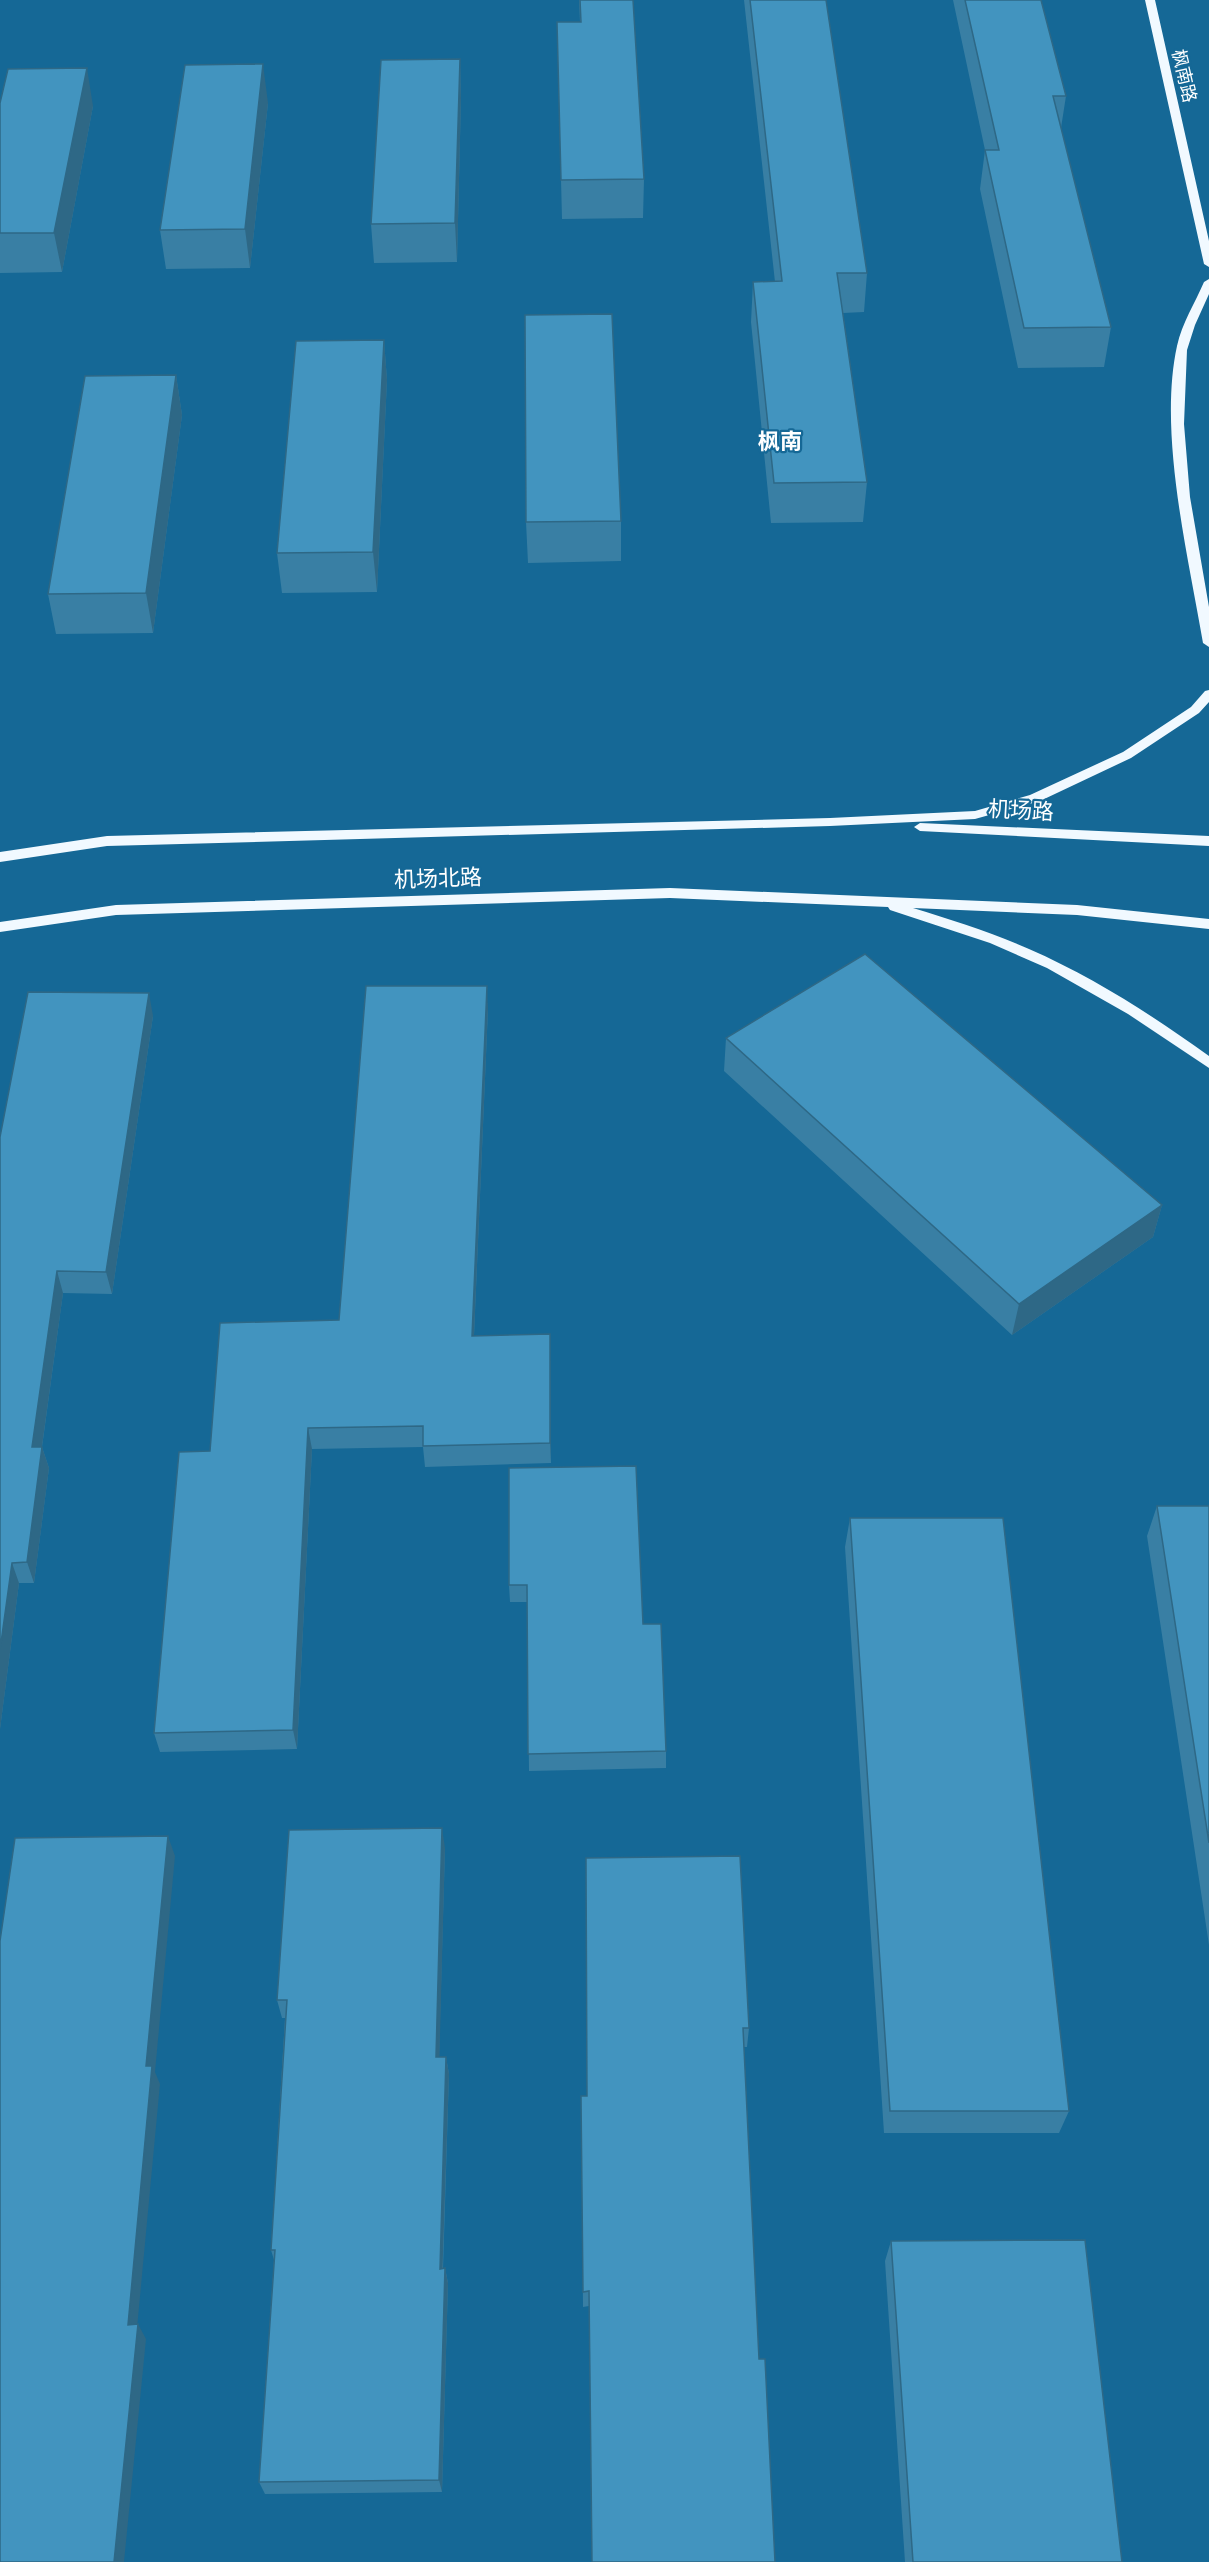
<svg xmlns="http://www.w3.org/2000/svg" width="1209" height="2562" font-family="Karla,'Noto Sans SC',sans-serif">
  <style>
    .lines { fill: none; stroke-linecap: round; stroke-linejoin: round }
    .major { fill: #f1f9ff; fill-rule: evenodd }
    .wall { fill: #397fa4 }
    .shaded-wall { fill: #2e6886 }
    .building { fill: #4294bf; stroke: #2e6886; stroke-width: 1.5 }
    .labels { text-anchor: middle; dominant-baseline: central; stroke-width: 4.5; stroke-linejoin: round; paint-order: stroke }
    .far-street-label { font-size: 18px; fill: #fff; stroke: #156896 }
    .far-quarter-label { font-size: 22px; font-weight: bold; fill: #fff; stroke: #156896 }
    .street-label { font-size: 22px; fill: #fff; stroke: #156896 }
  </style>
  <rect width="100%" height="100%" fill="#156896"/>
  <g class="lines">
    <path class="major" d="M1145,0H1155L1209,241V267L1204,264Z
      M1209,279V294L1195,325L1187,350L1184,424L1190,497L1209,607V647L1203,643C1188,555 1158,433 1177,346C1182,323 1195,303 1204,282Z
      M1209,690V702L1199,713L1131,758L1040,801L975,819L830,826L107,846L0,862V852L107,836L830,818L975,811L1030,795L1123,752L1191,707L1205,691Z
      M920,823L1209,836V846L920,831L914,827Z
      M670,888L1077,905L1209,919V929L1077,915L913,908C952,920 991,932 1029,949C1093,977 1152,1015 1209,1056V1068L1128,1014L1047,968L990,943L890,910L888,907L670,898L116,915L0,932V922L116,905Z"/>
  </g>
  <path class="wall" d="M579,0H633L644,179L643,218L562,219L557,22H580Z
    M744,0H826L867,273L864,312L843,313L867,482L863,522L771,523L751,322L753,282H775Z
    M953,0H1041L1066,96L1061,128L1111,327L1104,367L1018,368L980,189L985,150Z
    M460,59L461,98L457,262L374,263L371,224Z
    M0,103L93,106L62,272L0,273Z
    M268,103L250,268L166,269L160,230Z
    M384,340L387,380L377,592L282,593L277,553Z
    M176,375L182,415L153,633L56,634L48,594Z
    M621,521V561L528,563L526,522Z
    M488,1009L474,1336L550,1334L551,1463L425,1467L423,1447L312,1449L297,1749L160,1752L154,1733L210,1451L339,1320Z
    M153,1016L112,1294L63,1293L42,1447L49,1468L34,1583H19L0,1729V1137Z
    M726,1038L1162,1205L1153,1237L1012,1335L724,1071Z
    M509,1468L643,1624L666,1751V1768L529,1771L527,1602H510L509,1585Z
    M1157,1506H1209V1945L1147,1536Z
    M850,1518L1069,2111L1059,2133H884L845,1547Z
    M445,1848L439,2057H446L449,2074L443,2269L445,2268L448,2283L442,2492L265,2494L259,2482L274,2260L271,2250L285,2018H282L277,2000Z
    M586,1858L749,2028L747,2047H744L759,2359L775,2562L589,2306L583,2307L581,2096H587Z
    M891,2241L1122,2562H905L885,2261Z"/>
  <path class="shaded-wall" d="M460,59L461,98L457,262L455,223Z
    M263,64L268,103L250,268L245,229Z
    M87,68L93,106L62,272L54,233Z
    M384,340L387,380L377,592L373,552Z
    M176,375L182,415L153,633L146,593Z
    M487,986L488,1009L473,1358L472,1336Z
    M149,993L153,1016L112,1294L106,1272Z
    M1162,1205L1153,1237L1012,1335L1019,1304Z
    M57,1271L63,1293L39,1468L32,1447Z
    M550,1334V1356L551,1463L550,1443Z
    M308,1428L312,1449L297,1749L293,1730Z
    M42,1447L49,1468L34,1583L27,1562Z
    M12,1563L19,1583L0,1729V1650Z
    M442,1828L445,1848L439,2074L436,2057Z
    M168,1836L175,1856L155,2072L160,2084L136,2339L128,2325L146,2066Z
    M446,2057L449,2074L442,2283L440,2269Z
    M445,2268L448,2283L442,2492L439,2480Z
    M138,2324L146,2339L124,2562H114Z"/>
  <path class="building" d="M580,0H633L644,179L561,180L557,22H581Z
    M750,0H826L867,273H837L867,482L774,483L753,282L782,281Z
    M965,0H1041L1066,96H1053L1111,327L1024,328L985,150H999Z
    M460,59L455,223L371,224L381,60Z
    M263,64L245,229L160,230L185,65Z
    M87,68L54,233H0V103L8,69Z
    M612,314L621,521L526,522L525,315Z
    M384,340L373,552L277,553L296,341Z
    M176,375L146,593L48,594L85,376Z
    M865,954L1162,1205L1019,1304L726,1038Z
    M366,986H487L472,1336L550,1334V1443L423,1446V1426L308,1428L293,1730L154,1733L179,1452L210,1451L220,1323L339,1320Z
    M28,992L149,993L106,1272L57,1271L32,1447H42L27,1562L12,1563L0,1650V1137Z
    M636,1466L643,1624H661L666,1751L528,1754L527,1585H509V1468Z
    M1157,1506H1209V1843Z
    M850,1518H1003L1069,2111H890Z
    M442,1828L436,2057H446L440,2269L445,2268L439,2480L259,2482L275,2250H271L287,2000H277L289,1830Z
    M168,1836L146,2066H152L128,2325L138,2324L114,2562H0V1941L15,1838Z
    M740,1856L749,2028H743L759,2359H765L775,2562H592L589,2291L583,2292L581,2096H587L586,1858Z
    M1085,2240L1122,2562H913L891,2241Z"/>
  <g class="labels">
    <g class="far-street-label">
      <text transform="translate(1184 76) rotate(77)">枫南路</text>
    </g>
    <g class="far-quarter-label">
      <text x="780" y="442">枫南</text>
    </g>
    <g class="street-label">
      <text transform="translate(1021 811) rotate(3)">机场路</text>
      <text transform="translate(438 879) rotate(-2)">机场北路</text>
    </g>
  </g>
</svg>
